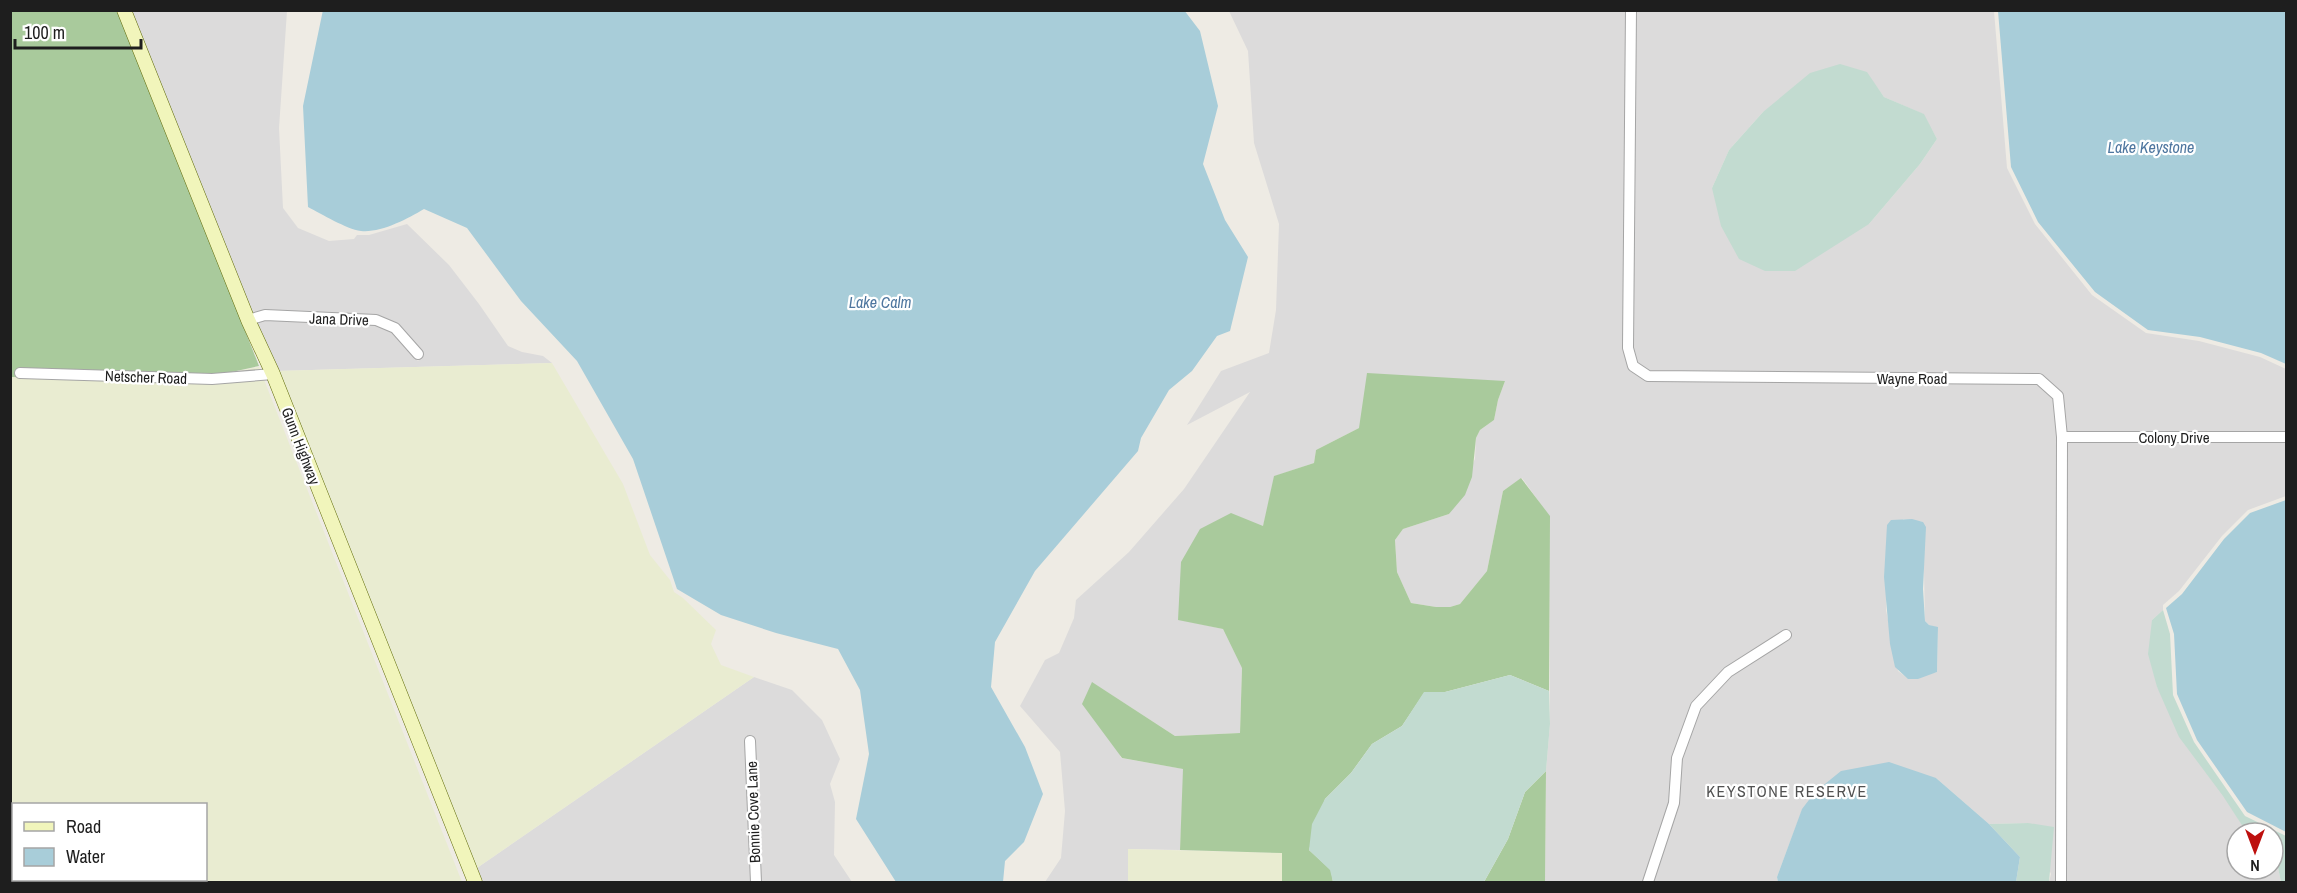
<svg xmlns="http://www.w3.org/2000/svg" width="2297" height="893" font-family="'Archivo Narrow',sans-serif">
  <style>
    .residential { fill: #dcdbdb; fill-rule: evenodd }
    .farmland { fill: #e9ecd1; fill-rule: evenodd }
    .forest { fill: #a9ca9c }
    .wetland { fill: #c2dbd0 }
    .water { fill: #a8cdd9 }
    .lines { fill: none; stroke-linecap: round; stroke-linejoin: round }
    .minor-casing { stroke: #a5a5a5; stroke-width: 12 }
    .secondary-casing { stroke: #626d0c; stroke-width: 15 }
    .minor { stroke: #fff; stroke-width: 10 }
    .secondary { stroke: #f1f5bb; stroke-width: 14 }
    .labels { text-anchor: middle; dominant-baseline: central; stroke-width: 4.5; stroke-linejoin: round; paint-order: stroke }
    .street-label { font-size: 15px; fill: #1e1e1e; stroke: #fff }
    .water-label { font-size: 16px; font-style: italic; fill: #4e769f; stroke: #fff }
    .neighbourhood-label { font-size: 16px; letter-spacing: 1.5px; fill: #515151; stroke: #fff }
  </style>
  <rect width="100%" height="100%" fill="#eeebe4"/>
  <path class="residential" d="M129,11H287L279,128L283,208L298,228L329,241L354,239L357,235H369L407,224L449,265L479,304L508,346L522,352L543,356L552,363L276,371L254,323L265,320L375,325L393,332L418,361L424,354L398,324L377,316L265,310L251,314Z
    M1229,11H1627L1631,371L2038,384L2054,399L2057,438V882H2049L2051,874L2028,823L1989,824L1936,778L1802,810L1777,877L1778,882H1545L1546,771L1550,724L1549,516L1522,478L1503,491L1487,571L1460,604L1450,607H1436L1411,603L1397,572L1395,540L1403,529L1449,514L1475,459L1476,438L1480,430L1494,420L1498,400L1505,381L1359,428L1316,450L1314,463L1275,476L1263,527L1178,619L1223,629L1242,667L1240,733L1175,736L1093,683L1121,758L1184,769L1180,850L1128,849V882H1045L1061,858L1065,811L1060,752L1020,706L1045,660L1059,653L1074,618L1076,600L1129,552L1184,489L1250,392L1187,425L1221,371L1269,353L1276,310L1279,224L1254,143L1248,51ZM1903,519L1923,522L1925,621L1929,625L1938,628L1937,672L1909,679L1898,671L1886,610V598Z
    M1636,11H1994L2007,168L2035,224L2092,295L2146,333L2199,341L2260,357L2286,369V432H2066L2062,395L2042,375L1649,371L1637,363L1632,348ZM1866,72L1884,97L1923,114L1937,139L1920,164L1869,224L1712,188L1729,150L1763,112Z
    M2066,442H2286V496L2248,510L2222,536L2179,591L2163,605V610L2152,620L2157,687L2247,833H2237V869H2273V856L2276,858L2281,882H2066Z
    M754,677L792,690L822,720L840,759L830,784L835,802L834,855L852,882H760L754,736H746L751,882H479L474,870Z"/>
  <path class="farmland" d="M552,363L623,484L650,555L670,580L674,592L683,598L716,630L711,644L721,665L754,677L474,870L276,371Z
    M259,367L462,882H11V377L194,380ZM14,804H206V880H14Z
    M1128,849L1282,853V882H1128Z"/>
  <path class="forest" d="M11,11H119L259,366L194,380L11,377Z
    M1367,373L1505,381L1498,400L1494,420L1480,430L1476,438L1472,477L1465,495L1449,514L1403,529L1395,540L1397,572L1411,603L1436,607H1450L1460,604L1487,571L1503,491L1521,478L1550,516L1549,691L1510,675L1445,692L1424,693L1402,726L1372,744L1351,773L1325,799L1309,850L1331,870L1333,882H1282V853L1180,850L1183,769L1122,758L1082,704L1092,682L1175,736L1240,733L1242,668L1223,629L1178,620L1181,562L1200,529L1231,513L1263,526L1274,476L1314,463L1316,450L1359,428Z
    M1546,771L1545,882H1484L1508,839L1525,792Z"/>
  <path class="wetland" d="M1840,64L1867,72L1884,97L1924,114L1937,139L1920,164L1869,224L1795,271H1765L1739,259L1721,226L1712,188L1729,150L1763,112L1810,73Z
    M2163,610L2170,634L2173,695L2194,742L2245,816L2286,836V882H2281L2276,858L2273,856V833H2247L2223,796L2179,737L2157,687L2148,654L2152,620Z
    M1510,675L1549,691L1550,724L1546,771L1525,792L1508,839L1484,882H1333L1330,870L1309,850L1312,824L1325,799L1351,773L1372,744L1402,726L1424,692H1445Z
    M2028,823L2054,827L2049,882H2016L2020,857L1989,824Z"/>
  <path class="water" d="M323,10H1184L1200,31L1218,106L1203,164L1225,220L1248,257L1230,331L1217,336L1192,371L1169,390L1141,438L1138,451L1035,571L995,642L991,687L1025,747L1043,794L1024,842L1005,861L1003,882H896L856,819L869,754L860,690L838,649L776,633L721,615L677,589L633,459L577,361L521,301L467,228L424,209C407,219 381,233 361,231C346,229 322,214 308,207L303,106Z
    M1998,11H2286V364L2261,353L2200,337L2148,330L2095,292L2038,222L2011,167Z
    M2286,500V832L2247,812L2197,740L2177,694L2174,634L2166,608L2182,594L2224,539L2250,513Z
    M1912,519L1923,522L1926,527L1923,589L1925,621L1929,625L1938,627L1937,672L1918,679H1908L1895,667L1890,644L1884,577L1887,525L1891,520Z
    M1889,762L1936,778L1989,824L2020,857L2016,882H1778L1777,877L1802,809L1815,792L1841,771Z"/>
  <g class="lines">
    <defs>
      <path id="minor" d="M1631,10L1628,348L1633,366L1648,376L2039,379L2058,396L2062,437L2061,882
        M248,320L265,315L376,320L395,328L418,354
        M20,373L212,379L273,374
        M2062,437H2286
        M750,741L756,882
        M1648,882L1674,803L1677,758L1696,706L1728,672L1786,635"/>
      <path id="secondary" d="M124,10L248,320L273,374L475,882"/>
    </defs>
    <use href="#minor" class="minor-casing"/>
    <use href="#secondary" class="secondary-casing"/>
    <use href="#minor" class="minor"/>
    <use href="#secondary" class="secondary"/>
  </g>
  <g class="labels">
    <g class="street-label">
      <text transform="translate(339 319) rotate(2)">Jana Drive</text>
      <text transform="translate(146 377) rotate(2)">Netscher Road</text>
      <text x="1912" y="378">Wayne Road</text>
      <text x="2174" y="437">Colony Drive</text>
      <text transform="translate(301 446) rotate(69)">Gunn Highway</text>
      <text transform="translate(753 812) rotate(-92)">Bonnie Cove Lane</text>
    </g>
    <g class="water-label">
      <text x="2151" y="147">Lake Keystone</text>
      <text x="880" y="302">Lake Calm</text>
    </g>
    <g class="neighbourhood-label">
      <text x="1787" y="791">KEYSTONE RESERVE</text>
    </g>
  </g>
  <rect width="2297" height="893" fill="none" stroke="#1e1e1e" stroke-width="24"/>
  <rect x="12" y="803" width="195" height="78" fill="#ffffff" stroke="#a5a5a5" stroke-width="1.5"/>
  <rect x="24" y="822" width="30" height="9" fill="#f1f5bb" stroke="#a5a5a5" stroke-width="1.5"/>
  <text x="66" y="833" font-size="18" fill="#1e1e1e">Road</text>
  <rect x="24" y="848" width="30" height="18" fill="#a8cdd9" stroke="#a5a5a5" stroke-width="1.5"/>
  <text x="66" y="863" font-size="18" fill="#1e1e1e">Water</text>
  <g transform="translate(2255 851) rotate(180)"><circle r="28" fill="#ffffff" stroke="#a5a5a5" stroke-width="1.5"/>
  <path d="M0-4.5L10 22L0 15L-10 22Z" fill="#bd100e"/>
  <text y="-9" font-size="16" font-weight="bold" text-anchor="middle" fill="#1e1e1e">N</text>
  </g>
  <path d="M15 39v9h126v-9" fill="none" stroke="#1e1e1e" stroke-width="3"/>
  <text x="24" y="39" font-size="18" fill="#1e1e1e" stroke="#ffffff" stroke-width="4.5" paint-order="stroke">100 m</text>
</svg>
